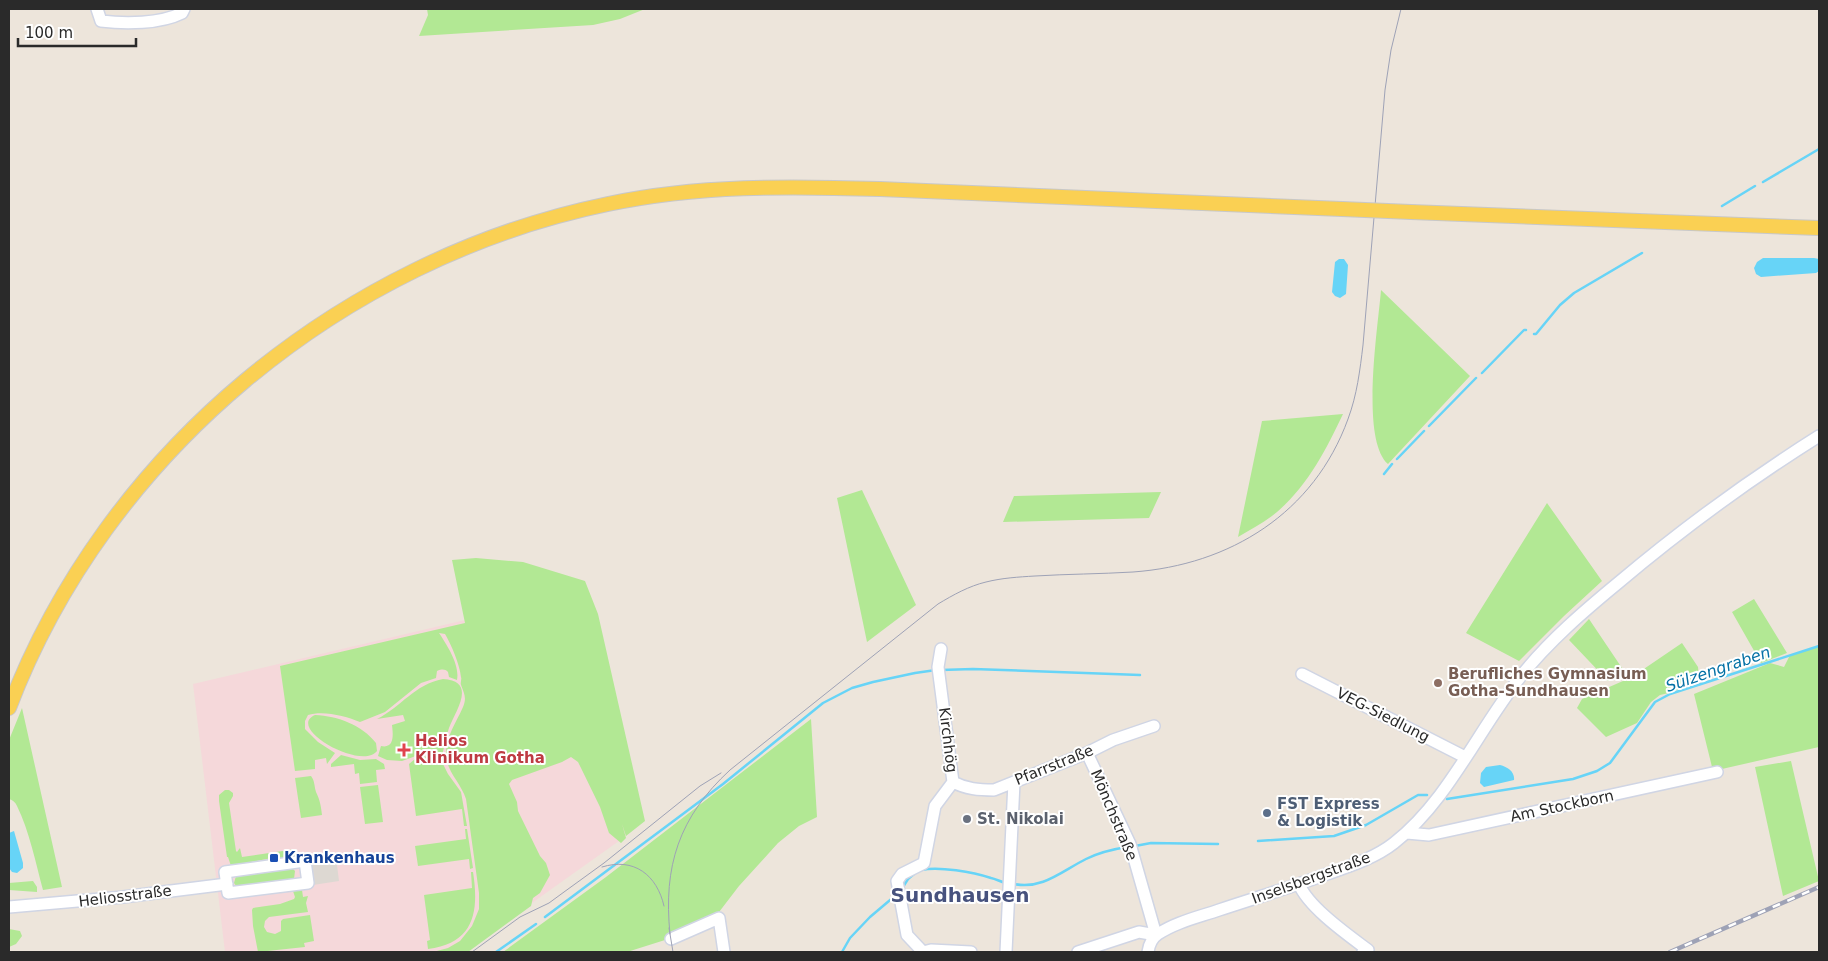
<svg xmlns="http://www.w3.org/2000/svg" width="1828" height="961" font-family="'DejaVu Sans',sans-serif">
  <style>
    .medical { fill: #f5d8da }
    .green { fill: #b2e894 }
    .plaza { fill: #ddd8d2 }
    .water { fill: #67d4f7 }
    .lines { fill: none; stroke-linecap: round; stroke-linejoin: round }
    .stream { stroke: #67d4f7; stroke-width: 2.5 }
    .minor-casing { stroke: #d0d5e4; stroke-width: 14 }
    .major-casing { stroke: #c8c8c8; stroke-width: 16 }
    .minor { stroke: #fff; stroke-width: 11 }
    .major { stroke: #fad053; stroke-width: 14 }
    .tram { stroke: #9ea2b6; stroke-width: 1 }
    .rail-casing { stroke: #9ea2b6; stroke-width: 4.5 }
    .rail { stroke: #fff; stroke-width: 2.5; stroke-dasharray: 8; stroke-linecap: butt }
    .major-bridge-casing { stroke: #c8c8c8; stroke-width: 16; stroke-linecap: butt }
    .major-bridge { stroke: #fad053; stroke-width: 14 }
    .education-dot { fill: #8d6e63; stroke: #fff; stroke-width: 2 }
    .health-dot { fill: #e0444e; stroke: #fff; stroke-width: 2 }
    .service-dot { fill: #5c6f8a; stroke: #fff; stroke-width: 2 }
    .worship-dot { fill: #6b7280; stroke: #fff; stroke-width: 2 }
    .transit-dot { fill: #1a4fb4; stroke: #fff; stroke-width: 2 }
    .labels { text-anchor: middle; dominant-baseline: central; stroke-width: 4; stroke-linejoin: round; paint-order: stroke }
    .education-label { font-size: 15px; font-weight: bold; fill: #785e54; stroke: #fff; text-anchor: start }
    .street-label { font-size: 15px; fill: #2a2a2a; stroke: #fff }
    .health-label { font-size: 15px; font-weight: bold; fill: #be3a42; stroke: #fff; text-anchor: start }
    .service-label { font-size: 15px; font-weight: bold; fill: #4e5e75; stroke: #fff; text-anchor: start }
    .worship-label { font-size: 15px; font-weight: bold; fill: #5b616d; stroke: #fff; text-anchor: start }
    .transit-label { font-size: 15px; font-weight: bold; fill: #164399; stroke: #fff; text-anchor: start }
    .water-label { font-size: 16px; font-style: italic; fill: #0471a5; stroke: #fff }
    .district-label { font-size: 20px; font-weight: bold; fill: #47527e; stroke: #fff }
  </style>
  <rect width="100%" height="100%" fill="#ede5db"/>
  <path class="medical" d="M465,620L479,630L465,637L486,669L528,654L560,647L575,649L589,661L620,816L626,836L463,952H225L193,684Z"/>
  <path class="green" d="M427,9H645L620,19L593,25L419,36L428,15Z
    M1381,290L1470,376L1388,464C1360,439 1378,328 1381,290Z
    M1343,414C1326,450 1308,485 1277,512C1265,522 1251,529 1238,537L1262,421Z
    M862,490L916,605L867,642L837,498Z
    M1161,492L1149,518L1003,522L1014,496Z
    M1547,503L1602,581L1564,616L1519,661L1466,633Z
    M476,558L523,562L585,581L598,614L645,821L626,836L622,824L626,838L621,843L609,833L600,807L581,768L578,762L571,757L562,762L512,780L509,784L517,802L518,811L540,856L546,863L550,875L540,893L533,898L531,906L468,952H433L448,948L460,941L472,926L479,909V893L466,799C461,783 446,771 446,754C446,736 456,723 463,707C467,698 464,693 461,685C460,682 462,680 461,677C460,665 451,644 445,634L439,633C447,645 460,665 457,680L449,677L448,672C445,669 442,669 437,671L436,678L421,683L385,712L360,722C346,716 323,710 308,715L305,721V729L318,742L335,753L327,764L326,758L315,760V769L295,771L280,666L465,623L452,560Z
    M1754,599L1787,653L1761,663L1732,612Z
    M1589,619L1624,671L1608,681L1569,640Z
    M1682,643L1698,667L1699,677L1690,683L1673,692L1660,695L1651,702L1637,723L1606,737L1577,708L1582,699L1632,677Z
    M1819,646V747L1713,771L1694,694L1770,663L1784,667L1790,655Z
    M443,679C478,681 455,712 449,728C446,736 445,746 442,755L424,753L402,761L387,760L378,756L381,746C395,749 393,734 392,725L405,721L403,715L377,719C401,707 415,684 443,679Z
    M22,708L62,887L43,890C36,864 29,830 17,806C15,802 13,800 9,799V740Z
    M315,715C338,716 362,725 376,743L377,751C362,771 285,728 315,715Z
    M811,719L817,817L799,826L778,843L739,886L716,916L665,940L627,952H503L606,877Z
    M341,755L360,760L376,759L384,764L385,769L376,770L377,782L360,784L359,773L355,774L354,764L331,767V764Z
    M427,756L441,760L448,774L461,792L467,826H464L462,809L416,816L409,764L415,759Z
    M1791,761L1819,881L1783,896L1755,767Z
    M311,776C315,781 314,786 316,792C320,800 321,806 322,815L301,818L295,778Z
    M378,785L383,822L365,824L360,787Z
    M225,790H229L233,793V796L229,803L236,851L237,852L240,848L242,857L296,849L297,856L281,858L277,857L231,866L228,857H227L219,801V795Z
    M465,829H467L473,868L470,869L469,859L418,866L415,846L466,839Z
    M291,867L295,871L294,879L237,887L234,883L236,876Z
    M471,872H473C479,911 475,943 428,949L427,941L430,940L424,895L472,888Z
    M33,881L37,887V892L9,890V883Z
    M302,890L303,897L308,896L306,903L308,912L269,917L265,921L264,927L267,932L275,934L281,931V921L283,919L310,915L314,941L304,943L305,947L258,952L253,926L252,910L253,908L280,904L294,899L295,897L293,891Z
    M9,929L20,931L22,936L16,944L9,947Z"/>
  <path class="plaza" d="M336,857L339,881L313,885L305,861Z"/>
  <path class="water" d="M1763,258H1814L1819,259V271L1816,273L1761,277L1756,274L1754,268L1757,262Z
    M1339,259H1344L1348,265L1346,294L1340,298L1335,296L1332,292L1335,262Z
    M1500,765C1508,767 1515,772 1514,780L1484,787L1480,783L1481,773L1486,767Z
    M14,831L23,863V868L17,873L12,872L9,868V833Z"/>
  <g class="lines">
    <path class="stream" d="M1763,182L1819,149
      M1722,206L1755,186
      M1534,334H1536L1560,305L1574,293L1642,253
      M1482,373L1524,330H1526
      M1429,426L1476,378
      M1397,459L1424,431
      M1384,474L1392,464
      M941,670L973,669L1140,675
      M1447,799L1573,779L1597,771L1610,763L1655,702L1670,694L1819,646
      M1258,841L1334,836L1366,825L1418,795H1427
      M1135,846L1151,843L1218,844
      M921,870C939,866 973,872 991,878C996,879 1001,882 1006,883
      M1014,884C1042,890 1062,871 1086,859C1098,853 1114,849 1127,847
      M903,887L908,879L914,874
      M545,917L723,784L823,703L852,688L873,682L915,673L936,670
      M496,952L536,924
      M842,952L850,938L870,917L896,895"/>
    <defs>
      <path id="minor" d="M97,9L101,21C125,24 160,24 182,13L184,9
        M1302,674L1465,757
        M1087,753L1130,844L1156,935
        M953,782C966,789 979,790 994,790L1087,753L1113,740L1154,726
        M1407,833L1429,835L1717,772
        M305,861L308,883L228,893L225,872Z
        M1299,884C1308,907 1348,935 1368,950L1363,952
        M9,907L123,897L227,884
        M671,939L719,918L724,952
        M923,952L907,935L897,881L902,874L924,863L935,806L953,782L938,667L941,649
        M923,952L931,950L971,952
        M1006,952L1014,782
        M1078,952L1139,932L1156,935
        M1148,952C1149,945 1152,938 1158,934C1176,922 1199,917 1219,910C1255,898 1292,887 1327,874C1350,866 1375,858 1394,843C1448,801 1478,730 1521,676C1549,641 1584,611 1618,583C1682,529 1749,480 1819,436"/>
      <path id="major" d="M1411,212L1819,228
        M9,708C106,453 341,259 608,204C698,185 789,186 880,189L1342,209"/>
    </defs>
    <use href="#minor" class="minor-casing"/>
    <use href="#major" class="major-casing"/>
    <use href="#minor" class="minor"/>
    <use href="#major" class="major"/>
    <path class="tram" d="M602,867C634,857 657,875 664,906
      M669,928L673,952
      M670,934C663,866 679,817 730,770L938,604C953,595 969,586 986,582C1002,578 1018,577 1035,576C1067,574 1100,574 1133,572C1230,565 1314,513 1348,419C1357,395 1360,370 1363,345L1385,90L1391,50L1401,9
      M472,952L520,917L549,903L564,892L604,863L700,786L721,773"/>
    <defs>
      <path id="rail" d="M1670,952L1819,887"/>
    </defs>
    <use href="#rail" class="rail-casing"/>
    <use href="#rail" class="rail"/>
    <defs>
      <path id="major-bridge" d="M1342,209L1411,212"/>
    </defs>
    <use href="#major-bridge" class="major-bridge-casing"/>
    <use href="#major-bridge" class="major-bridge"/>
  </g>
  <circle class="education-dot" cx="1438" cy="683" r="5"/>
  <path class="health-dot" d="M401.5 742.5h5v5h5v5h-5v5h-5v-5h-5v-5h5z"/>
  <circle class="service-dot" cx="1267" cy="813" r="5"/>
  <circle class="worship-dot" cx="967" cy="819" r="5"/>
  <rect class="transit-dot" x="269" y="853" width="10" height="10" rx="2.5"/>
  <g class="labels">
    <g class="education-label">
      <text x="1448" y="674">Berufliches Gymnasium<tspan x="1448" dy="17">Gotha-Sundhausen</tspan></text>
    </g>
    <g class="street-label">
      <text transform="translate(1383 715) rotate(27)">VEG-Siedlung</text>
      <text transform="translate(948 740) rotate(83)">Kirchhög</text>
      <text transform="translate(1054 765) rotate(-22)">Pfarrstraße</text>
      <text transform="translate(1562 806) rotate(-12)">Am Stockborn</text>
      <text transform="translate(1114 815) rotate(67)">Mönchstraße</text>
      <text transform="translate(1311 878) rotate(-20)">Inselsbergstraße</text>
      <text transform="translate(125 896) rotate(-7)">Heliosstraße</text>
    </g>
    <g class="health-label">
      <text x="415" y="741">Helios<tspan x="415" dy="17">Klinikum Gotha</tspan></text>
    </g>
    <g class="service-label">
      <text x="1277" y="804">FST Express<tspan x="1277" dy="17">&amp; Logistik</tspan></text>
    </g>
    <g class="worship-label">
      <text x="977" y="819">St. Nikolai</text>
    </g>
    <g class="transit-label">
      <text x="284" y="858">Krankenhaus</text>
    </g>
    <g class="water-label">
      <text transform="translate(1718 669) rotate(-19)">Sülzengraben</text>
    </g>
    <g class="district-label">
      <text x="960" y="895">Sundhausen</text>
    </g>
  </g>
  <rect width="1828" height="961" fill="none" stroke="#2a2a2a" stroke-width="20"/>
  <path d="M18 38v8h118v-8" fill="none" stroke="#2a2a2a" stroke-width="2.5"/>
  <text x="25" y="38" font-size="15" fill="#2a2a2a" stroke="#ffffff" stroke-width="4" paint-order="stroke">100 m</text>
</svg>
